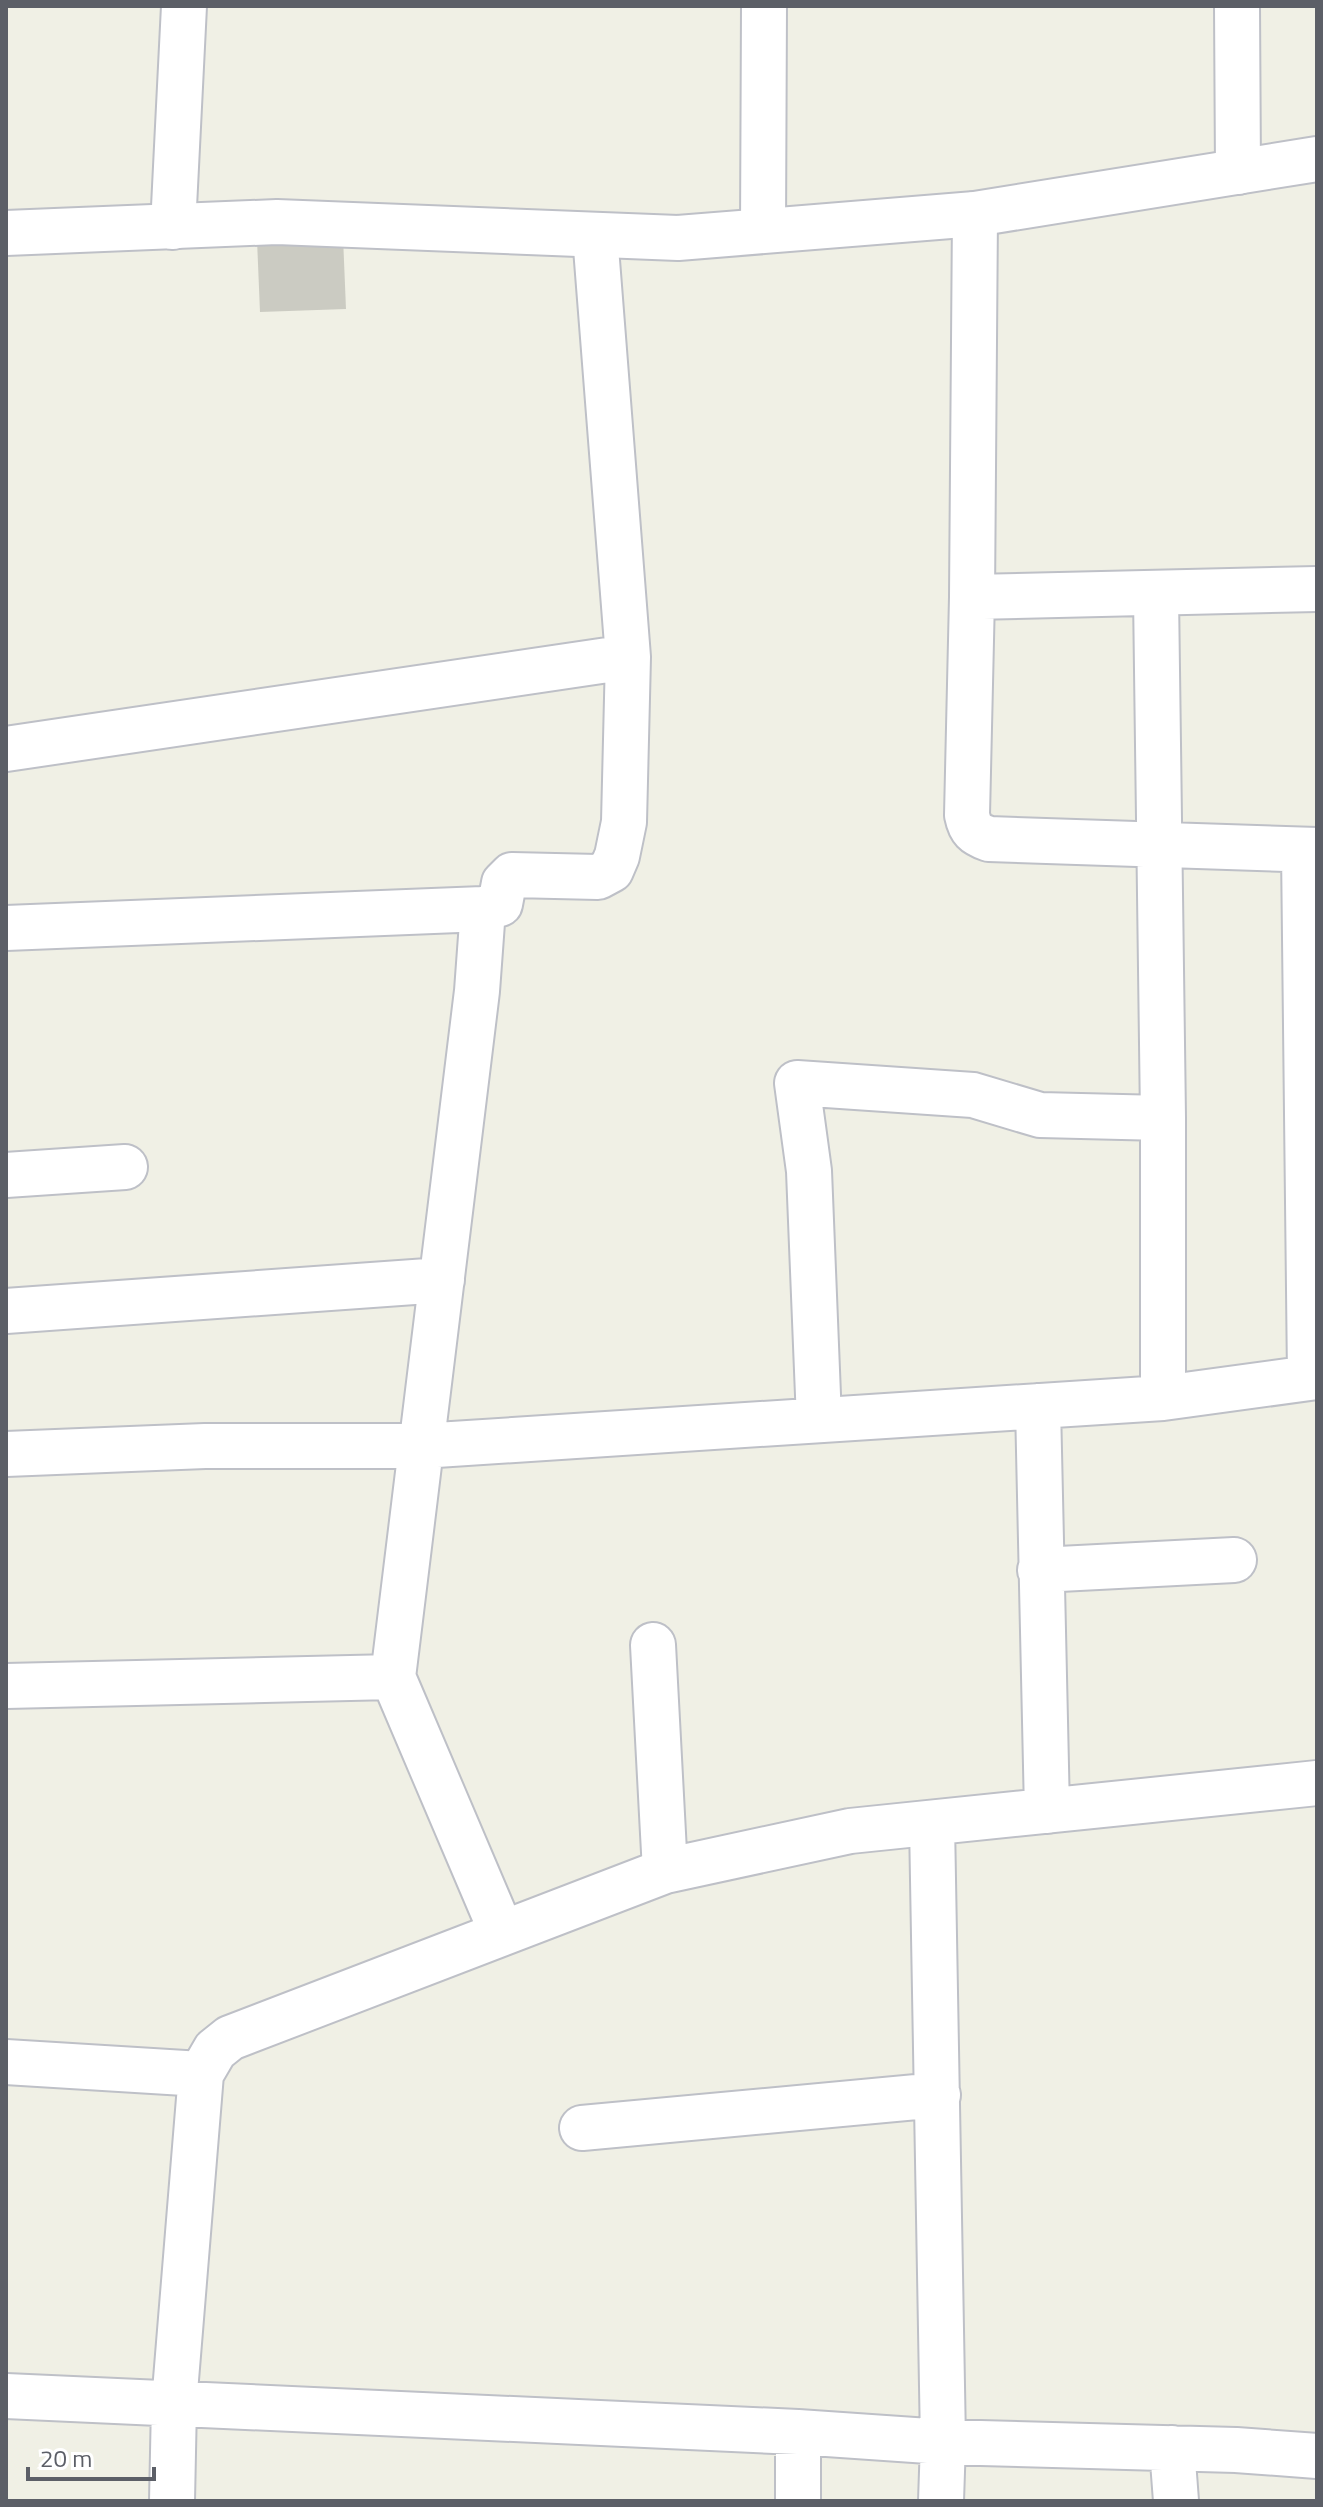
<svg xmlns="http://www.w3.org/2000/svg" width="1323" height="2507" font-family="'Titillium Web',sans-serif">
  <style>
    .building { fill: #cbcbc2 }
    .lines { fill: none; stroke-linecap: round; stroke-linejoin: round }
    .minor-casing { stroke: #bec0c7; stroke-width: 48 }
    .tertiary-casing { stroke: #bec0c7; stroke-width: 48 }
    .minor { stroke: #fff; stroke-width: 44 }
    .tertiary { stroke: #fff; stroke-width: 44 }
  </style>
  <rect width="100%" height="100%" fill="#f0f0e5"/>
  <path class="building" d="M343,237L346,309L260,312L257,240Z"/>
  <g class="lines">
    <defs>
      <path id="minor" d="M1237,6L1238,172
        M975,214L972,597L967,815C970,830 975,834 989,839L1317,850
        M173,227L184,6
        M763,230L764,6
        M1156,595L1163,1118V1398
        M972,597L1317,589
        M6,749L628,657
        M1304,850L1310,1377
        M483,909L500,904L504,883L512,875L598,877L611,870L617,856L624,822L628,657L595,235
        M6,928L483,909L477,991L393,1677
        M6,1175L125,1167
        M6,1311L442,1280
        M1038,1406L1047,1811
        M819,1420L809,1171L797,1083L973,1095L1040,1115L1163,1118
        M6,1454L205,1446H421L1163,1398L1317,1377
        M1040,1570L1234,1560
        M653,1645L665,1871
        M6,1686L393,1677L502,1933
        M932,1823L943,2442L941,2501
        M6,2062L201,2074
        M582,2128L938,2095
        M6,2396L798,2432L943,2442L1236,2450L1317,2456
        M1172,2448L1176,2501
        M172,2501L174,2404L201,2074L215,2050L230,2038L665,1871L850,1831L1317,1783
        M798,2501V2432"/>
      <path id="tertiary" d="M6,233L277,222L678,238L975,214L1317,159"/>
    </defs>
    <use href="#minor" class="minor-casing"/>
    <use href="#tertiary" class="tertiary-casing"/>
    <use href="#minor" class="minor"/>
    <use href="#tertiary" class="tertiary"/>
  </g>
  <rect width="1323" height="2507" fill="none" stroke="#5c5f67" stroke-width="16"/>
  <path d="M28 2467v12h126v-12" fill="none" stroke="#5c5f67" stroke-width="4"/>
  <text x="40" y="2467" font-size="24" fill="#5c5f67" stroke="#ffffff" stroke-width="6" paint-order="stroke">20 m</text>
</svg>
